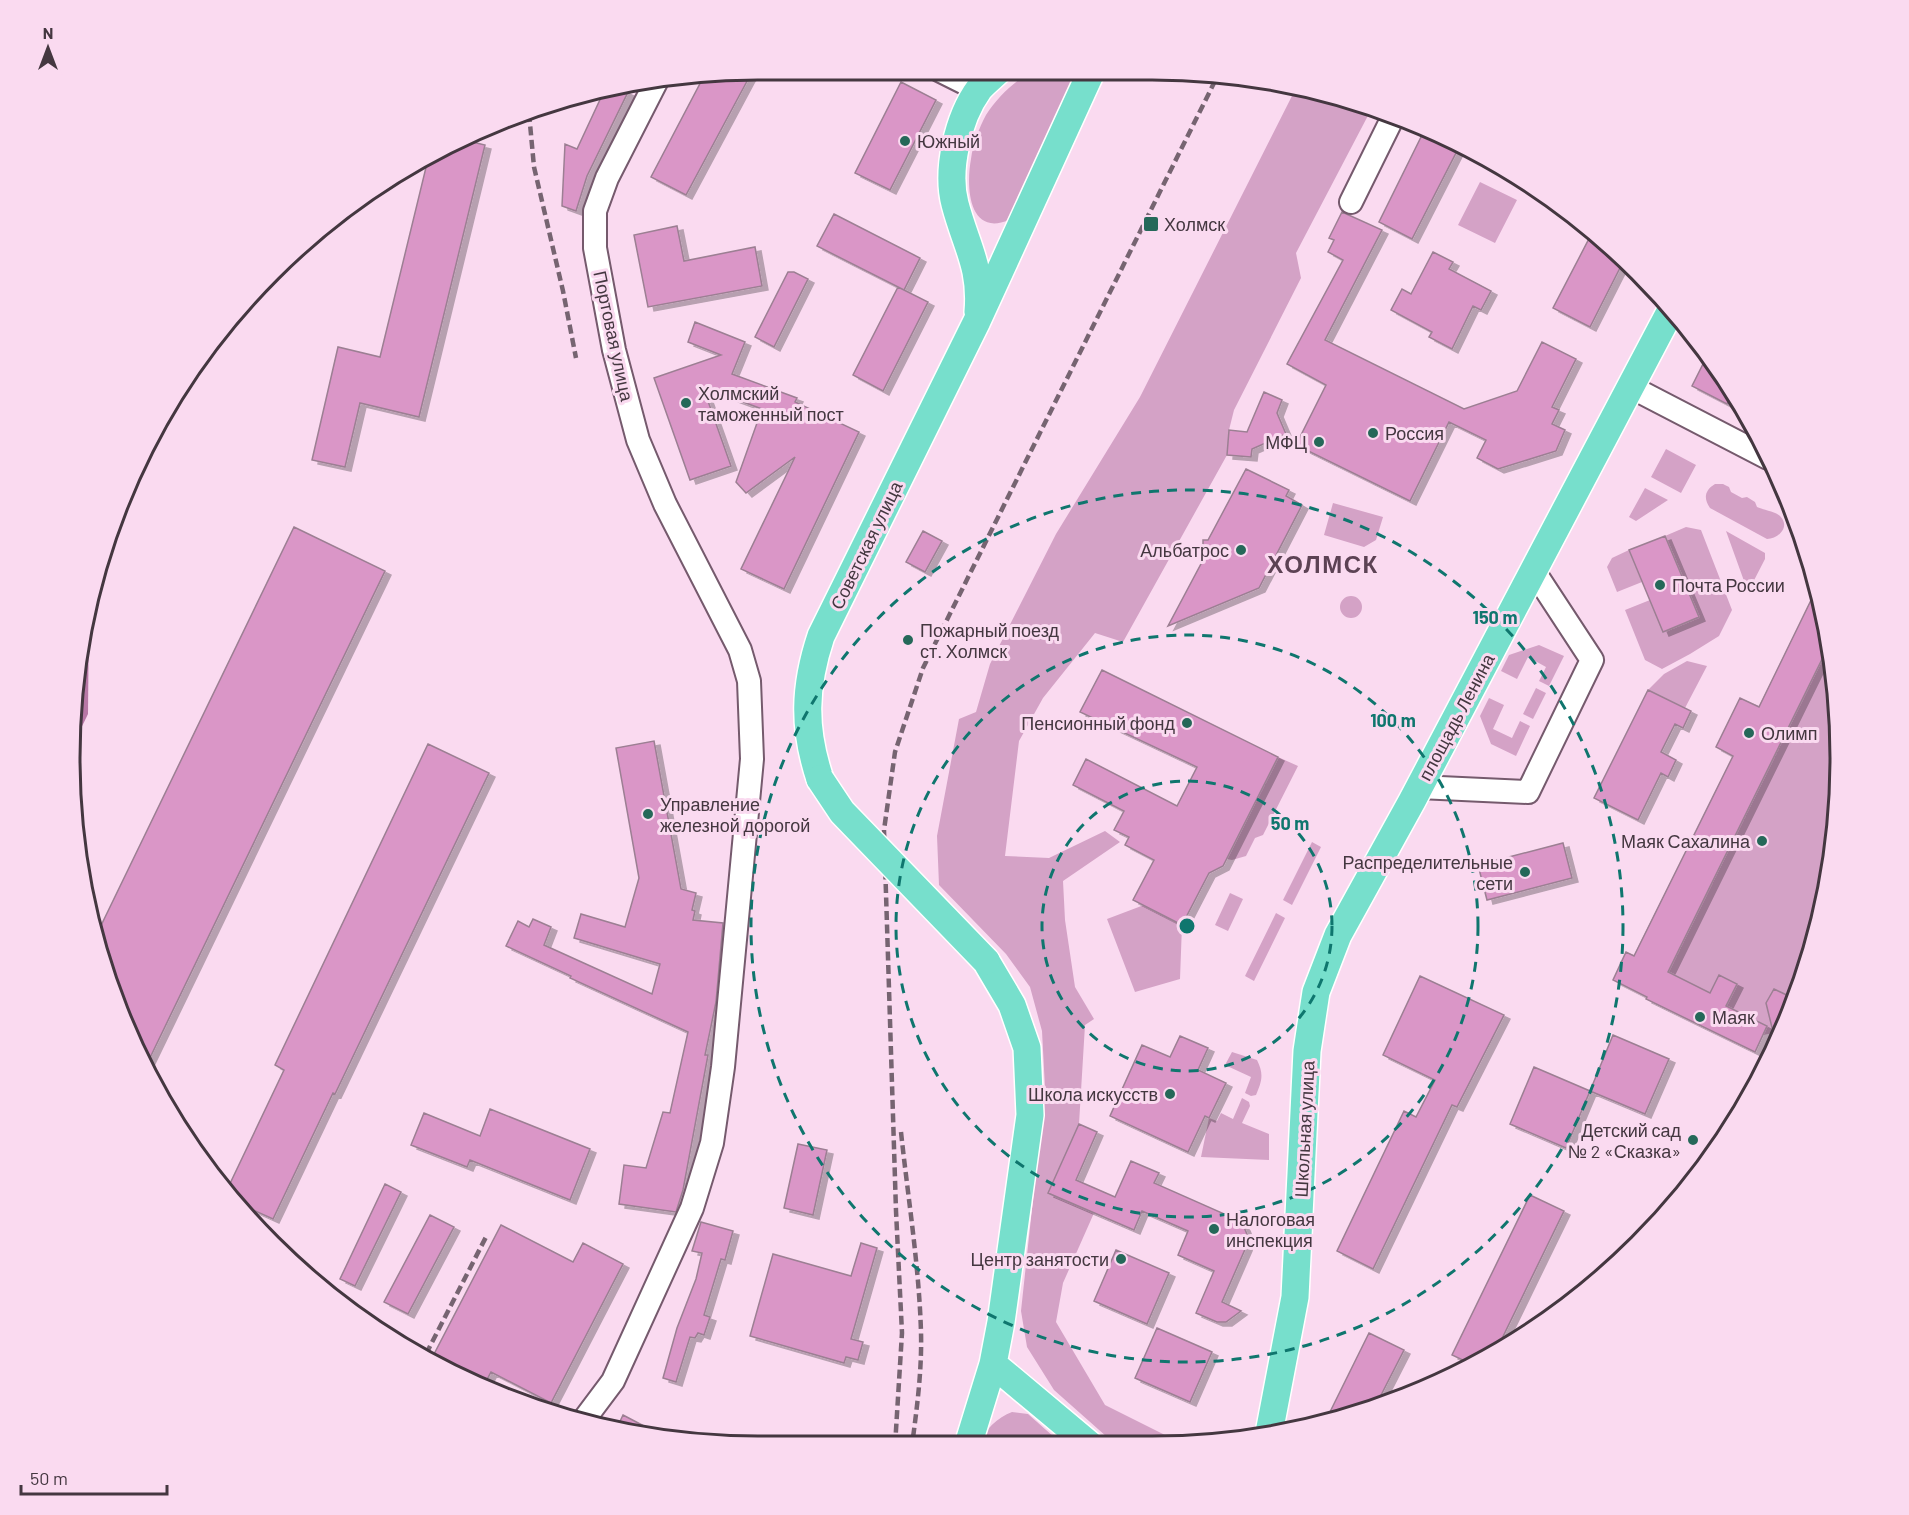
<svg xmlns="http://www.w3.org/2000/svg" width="1909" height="1515" font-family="Barlow,sans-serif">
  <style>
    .green { fill: #d4a2c6 }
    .water { fill: #b877a6 }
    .building { fill: #da96c7; stroke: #9c7f93; stroke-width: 1.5; filter: url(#shadow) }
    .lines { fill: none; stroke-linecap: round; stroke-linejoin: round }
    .minor-casing { stroke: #755a6d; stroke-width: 26 }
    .major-casing { stroke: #fff; stroke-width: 30 }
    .minor { stroke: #fff; stroke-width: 22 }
    .major { stroke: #77dfcc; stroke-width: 27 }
    .rail { stroke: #766471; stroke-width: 4.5; stroke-dasharray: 9 4.5; stroke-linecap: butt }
    .major-bridge-casing { stroke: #fff; stroke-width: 30; stroke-linecap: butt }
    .major-bridge { stroke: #77dfcc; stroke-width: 27 }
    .ring { fill: none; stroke: #0f766e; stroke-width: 3; stroke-dasharray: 10 8 }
    .poi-dot { fill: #256859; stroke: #fadaf0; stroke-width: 2 }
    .labels { text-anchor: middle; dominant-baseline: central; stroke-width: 6; stroke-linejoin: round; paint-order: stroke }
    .poi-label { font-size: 18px; fill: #443740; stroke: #fadaf0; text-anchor: start }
    .street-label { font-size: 18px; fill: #443740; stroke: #fadaf0 }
    .district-label { font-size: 24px; font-weight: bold; letter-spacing: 1.5px; fill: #5c4254; stroke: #fadaf0 }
    .rim { fill: none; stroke: #443740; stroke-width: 3 }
    .centre { fill: #0f766e; stroke: #fadaf0; stroke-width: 3 }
    .ring-label { font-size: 18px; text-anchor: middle; font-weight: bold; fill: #0f766e; stroke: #fadaf0; stroke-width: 6; stroke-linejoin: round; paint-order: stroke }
  </style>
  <defs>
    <filter id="shadow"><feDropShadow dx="6" dy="4" stdDeviation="0" flood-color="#0004"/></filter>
  </defs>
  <rect width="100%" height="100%" fill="#fadaf0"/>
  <path class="green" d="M1033,70H1068L1073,83L1009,220C968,237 966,186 971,159C973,144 979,128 986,115C998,96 1014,82 1033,70Z
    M1295,90L1373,106L1296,253L1301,278L1234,410L1229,430L1227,455L1123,642L1095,633L1043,698L1019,741L1005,856L1049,858L1105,831L1120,842L1063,881L1065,920L1075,987L1094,1019L1085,1025L1079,1124L1048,1193L1094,1213L1063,1283L1056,1322L1105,1405L1185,1445H1116L1054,1390L1027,1347L1021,1311L1045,1088L1042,1031L1030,987L1006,954L939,885L937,836L959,719L976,712L990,664L1056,534L1140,397Z
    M1480,182L1517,200L1495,243L1458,225Z
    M1666,449L1696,465L1681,493L1651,477Z
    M1715,484H1723L1729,487L1731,492L1742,498L1747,497L1755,502L1757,507C1764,510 1776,512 1780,516C1791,527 1778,539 1767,539L1710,508C1703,498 1705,490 1715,484Z
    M1645,488L1668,500L1636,521L1629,517Z
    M1333,503L1383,517L1376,540L1364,547L1324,535Z
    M1686,527L1701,530L1732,610L1719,636L1690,654L1662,669L1645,660L1625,610L1650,600L1663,632L1699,617L1665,536Z
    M1726,531L1765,553V559L1748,592Z
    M1629,550L1642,582L1617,592L1607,567L1612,558Z
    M1816,590L1834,668L1838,803L1816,936L1776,1044L1773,1033L1763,1035L1755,1052L1646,999V996L1613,980L1626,952L1634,955L1733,756L1716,747L1740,698L1759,706Z
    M1340 607a11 11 0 1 1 22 0a11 11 0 1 1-22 0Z
    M1539,645L1564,656L1549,686L1539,681L1546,667L1528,657L1517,679L1501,671L1509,655Z
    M1687,661L1707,666L1685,708L1648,690L1664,674Z
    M1536,688L1546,693L1533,719L1523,714Z
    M1489,698L1504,705L1493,729L1512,738L1520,721L1530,726L1516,756L1491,744L1480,716Z
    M1278,757L1298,766L1263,835L1255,838L1246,856L1232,860L1227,859Z
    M1312,842L1321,847L1292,905L1283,900Z
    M1230,893L1243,899L1228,931L1215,925Z
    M1144,905L1182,925L1180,979L1135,992L1107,919Z
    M1276,913L1285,918L1254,981L1245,976Z
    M1232,1052L1257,1060C1264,1074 1262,1081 1256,1095L1251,1096L1245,1093L1251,1077L1225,1065Z
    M1242,1098L1249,1102L1250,1106L1242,1123L1269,1134V1160L1201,1157L1209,1118L1217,1121L1221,1113L1233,1119Z
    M1012,1412L1028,1414L1063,1445H979C984,1430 998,1417 1012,1412Z"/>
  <path class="water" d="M89,604L88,714L70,751Z"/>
  <path class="building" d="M753,70L686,195L651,177L704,76Z
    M901,82L936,100L890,190L855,173Z
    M617,87L628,92L587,176L576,211L562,206L565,144L577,149L605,89Z
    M1425,129L1460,145L1412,239L1379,222Z
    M464,140L485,145L419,417L360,403L345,467L312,460L338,347L380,357L429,155Z
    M1342,212L1382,230L1325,340L1464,409L1517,391L1542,342L1576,359L1552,407L1559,410L1552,424L1565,430L1556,451L1498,469L1477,458L1486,440L1449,422L1410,501L1296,445L1326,385L1287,364L1343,260L1328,252L1334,240L1329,238Z
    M834,214L920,258L904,290L817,246Z
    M677,226L684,261L755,247L762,286L648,307L634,235Z
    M1593,231L1605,240L1624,260L1590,327L1553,308Z
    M1433,252L1453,262L1449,269L1491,291L1481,310L1473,306L1452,349L1429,337L1432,332L1391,310L1402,289L1411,294Z
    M788,272H794L808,279L774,347L755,337Z
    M898,287L928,302L883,391L853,375Z
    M695,322L745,342L732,374L797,398L795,402L859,432L784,589L741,569L795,457L746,493L736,482L762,409L703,387L731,466L690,480L654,378L721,355L688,342Z
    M1708,354L1733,391L1727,404L1692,386Z
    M1264,392L1282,400L1277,413L1286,434L1252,449L1251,457L1227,455L1229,430L1247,432Z
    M1246,469L1289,490L1286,496L1302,505L1259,588L1168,626L1203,560V540H1208Z
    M294,527L385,571L146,1066L94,940Z
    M923,531L942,541L925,572L906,562Z
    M1665,536L1699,617L1663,632L1629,550Z
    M1816,590L1829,645L1668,972L1710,993L1719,975L1737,984L1726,1006L1767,1026L1755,1052L1646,999L1647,997L1613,980L1626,952L1634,956L1733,756L1716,747L1740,698L1759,707Z
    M1102,670L1278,757L1223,866L1209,873L1182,925L1133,900L1154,860L1125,845L1129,837L1114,830L1124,811L1073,785L1086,759L1177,806L1197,767L1080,712Z
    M1648,690L1691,711L1683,728L1675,724L1661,752L1676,760L1668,777L1661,773L1638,820L1594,798Z
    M654,741L681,889L696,893L692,910L695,911L693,920L723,923L716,1002L705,1055H708L683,1190L676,1212L619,1204L624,1165L646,1168L663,1112L670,1113L688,1032L570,978L571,976L506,946L518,921L529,927L533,919L551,927L544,945L652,994L660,964L574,938L581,914L625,927L639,878L616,748Z
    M428,744L489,773L335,1094L333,1093L273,1219L231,1200L226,1192L284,1070L275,1065Z
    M1563,843L1572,878L1487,900L1478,865Z
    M1420,976L1504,1015L1457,1107L1452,1105L1373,1269L1337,1251L1404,1111L1416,1117L1435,1080L1383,1055Z
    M1774,989L1793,998L1776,1044L1766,1003Z
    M1613,1035L1669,1059L1645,1114L1590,1091Z
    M1180,1036L1208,1048L1198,1070L1226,1083L1209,1118L1205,1116L1188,1152L1110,1116L1142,1045L1170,1057Z
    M1534,1067L1590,1091L1566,1148L1510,1124Z
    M490,1109L590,1149L570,1200L470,1160L467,1167L411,1145L424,1113L480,1136Z
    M1079,1124L1097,1132L1076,1180L1115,1197L1131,1161L1159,1173L1154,1183L1238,1220L1244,1227L1248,1237L1246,1247L1222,1302L1241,1311L1226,1322H1217L1196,1313L1214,1271L1178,1255L1188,1231L1142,1211L1134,1230L1048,1193Z
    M798,1144L827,1150L813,1215L784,1208Z
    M385,1184L401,1192L355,1286L340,1279Z
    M1530,1195L1564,1211L1494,1355L1471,1364L1452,1355Z
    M430,1215L454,1227L408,1314L384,1302Z
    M701,1222L733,1231L725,1260L721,1259L704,1315L710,1317L704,1335L698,1333L695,1338L690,1337L676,1382L663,1378L677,1328L696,1279L702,1253L692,1251Z
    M501,1225L573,1262L583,1243L623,1264L551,1403L491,1372L483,1387L432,1358Z
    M861,1243L877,1248L851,1339L863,1342L858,1360L846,1357L844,1363L750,1336L773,1254L851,1276Z
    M1116,1250L1169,1273L1147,1324L1094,1301Z
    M1157,1328L1212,1352L1190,1402L1135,1378Z
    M1369,1333L1404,1350L1377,1403L1324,1424Z
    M623,1415L663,1436V1437L616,1430Z"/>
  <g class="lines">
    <defs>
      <path id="minor" d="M939,70L979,90
        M1351,202L1394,115
        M1631,387L1768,458
        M1419,787L1528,792L1592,660L1533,570
        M583,1421L613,1381L692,1208L712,1143L723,1067L752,759L749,681L740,650L665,504L638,440L614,350L595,248V211L607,178L656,82"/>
      <path id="major" d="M978,312C982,267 966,246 955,204C946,170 958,118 979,89C985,82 993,76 999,70
        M820,779C803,728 804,687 821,636L977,321L1092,70
        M993,1364L1090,1445
        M1269,1433L1295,1297L1307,1051L1316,992L1338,935L1412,801L1671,310
        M968,1445L993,1364L1001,1322L1030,1115L1027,1048L1012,1005L986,961"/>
    </defs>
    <use href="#minor" class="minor-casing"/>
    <use href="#major" class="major-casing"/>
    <use href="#minor" class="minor"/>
    <use href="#major" class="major"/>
    <path class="rail" d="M529,113L534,167L563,291L576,358
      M901,1132C908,1198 919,1265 921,1332C922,1370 917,1408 912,1445
      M426,1354L486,1237
      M895,1446L902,1333L896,1211L884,830L895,752L923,668L1218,75"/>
    <defs>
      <path id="major-bridge" d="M820,779L842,812L986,961"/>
    </defs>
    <use href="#major-bridge" class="major-bridge-casing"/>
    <use href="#major-bridge" class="major-bridge"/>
  </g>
  <g class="ring">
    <circle cx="1187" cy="926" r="145"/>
    <circle cx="1187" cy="926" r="291"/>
    <circle cx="1187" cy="926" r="436"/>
  </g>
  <g class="poi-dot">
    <circle cx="905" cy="141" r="6"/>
    <rect x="1143" y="216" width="16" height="16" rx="3"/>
    <circle cx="686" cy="403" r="6"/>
    <circle cx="1373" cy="433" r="6"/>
    <circle cx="1319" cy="442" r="6"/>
    <circle cx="1241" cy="550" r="6"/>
    <circle cx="1660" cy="585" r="6"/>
    <circle cx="908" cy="640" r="6"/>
    <circle cx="1187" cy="723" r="6"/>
    <circle cx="1749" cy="733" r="6"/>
    <circle cx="648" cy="814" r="6"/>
    <circle cx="1762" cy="841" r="6"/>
    <circle cx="1525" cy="872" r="6"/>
    <circle cx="1700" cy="1017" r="6"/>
    <circle cx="1170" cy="1094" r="6"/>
    <circle cx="1693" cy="1140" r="6"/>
    <circle cx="1214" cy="1229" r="6"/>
    <circle cx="1121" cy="1259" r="6"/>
  </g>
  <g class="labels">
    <g class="poi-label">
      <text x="917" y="141">Южный</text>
      <text x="1164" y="224">Холмск</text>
      <text x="698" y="393">Холмский<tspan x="698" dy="21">таможенный пост</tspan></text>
      <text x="1385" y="433">Россия</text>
      <text x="1307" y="442" text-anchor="end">МФЦ</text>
      <text x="1229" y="550" text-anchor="end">Альбатрос</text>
      <text x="1672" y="585">Почта России</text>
      <text x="920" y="630">Пожарный поезд<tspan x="920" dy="21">ст. Холмск</tspan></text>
      <text x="1175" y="723" text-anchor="end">Пенсионный фонд</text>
      <text x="1761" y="733">Олимп</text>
      <text x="660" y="804">Управление<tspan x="660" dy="21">железной дорогой</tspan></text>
      <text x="1750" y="841" text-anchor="end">Маяк Сахалина</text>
      <text x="1513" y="862" text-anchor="end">Распределительные<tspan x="1513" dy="21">сети</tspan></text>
      <text x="1712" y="1017">Маяк</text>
      <text x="1158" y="1094" text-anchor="end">Школа искусств</text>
      <text x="1681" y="1130" text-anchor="end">Детский сад<tspan x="1681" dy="21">№ 2 «Сказка»</tspan></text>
      <text x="1226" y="1219">Налоговая<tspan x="1226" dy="21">инспекция</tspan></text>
      <text x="1109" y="1259" text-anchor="end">Центр занятости</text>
    </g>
    <g class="street-label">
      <text transform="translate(614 336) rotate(78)">Портовая улица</text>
      <text transform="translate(866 545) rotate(-64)">Советская улица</text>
      <text transform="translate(1456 717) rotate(-62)">площадь Ленина</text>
      <text transform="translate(1304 1129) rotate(-87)">Школьная улица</text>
    </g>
    <g class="district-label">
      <text x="1323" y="563">ХОЛМСК</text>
    </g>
  </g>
  <path d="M0 0H1909V1515H0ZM758 80H1152A678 678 0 0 1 1830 758V758A678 678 0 0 1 1152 1436H758A678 678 0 0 1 80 758V758A678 678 0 0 1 758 80Z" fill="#fadaf0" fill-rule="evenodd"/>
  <path class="rim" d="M758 80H1152A678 678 0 0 1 1830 758V758A678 678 0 0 1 1152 1436H758A678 678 0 0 1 80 758V758A678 678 0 0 1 758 80Z"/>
  <circle cx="1187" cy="926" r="9" class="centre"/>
  <g class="ring-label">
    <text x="1495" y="624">150 m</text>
    <text x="1393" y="727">100 m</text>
    <text x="1290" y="830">50 m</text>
  </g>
  <g transform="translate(48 48)" stroke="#fadaf0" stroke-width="4.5" paint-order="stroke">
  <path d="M0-4.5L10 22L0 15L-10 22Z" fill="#443740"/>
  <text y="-9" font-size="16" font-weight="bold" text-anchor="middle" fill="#443740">N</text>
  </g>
  <path d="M21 1485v9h146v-9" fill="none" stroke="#443740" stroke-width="3"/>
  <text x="30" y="1485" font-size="18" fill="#443740" stroke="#fadaf0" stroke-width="4.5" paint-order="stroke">50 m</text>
</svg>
